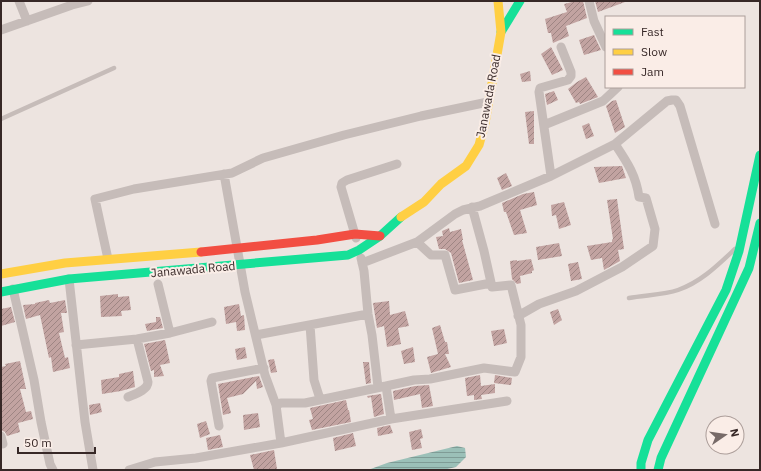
<svg xmlns="http://www.w3.org/2000/svg" width="761" height="471" font-family="'IBM Plex Sans',sans-serif">
  <style>
    .water { fill: url(#water-rules) }
    .building { fill: url(#building-hatch) }
    .lines { fill: none; stroke-linecap: round; stroke-linejoin: round }
    .lane { stroke: #c6bcb9; stroke-width: 4.5 }
    .street { stroke: #c6bcb9; stroke-width: 9 }
    .fast { stroke: #16e098; stroke-width: 9 }
    .slow { stroke: #ffcf43; stroke-width: 9 }
    .jam { stroke: #f24e42; stroke-width: 9 }
    .labels { text-anchor: middle; dominant-baseline: central; stroke-width: 4; stroke-linejoin: round; paint-order: stroke }
    .street-label { font-size: 12px; fill: #372827; stroke: #faede7 }
  </style>
  <defs>
    <pattern id="water-rules" width="6" height="5" patternUnits="userSpaceOnUse"><rect width="6" height="5" fill="#9bc0b8"/><path d="M0 2.5h6" fill="none" stroke="#7f9c96"/></pattern>
    <pattern id="building-hatch" width="6" height="6" patternUnits="userSpaceOnUse"><rect width="6" height="6" fill="#c2a3a1"/><path d="M-1 1l2-2M0 6l6-6M5 7l2-2" fill="none" stroke="#9e8583"/></pattern>
  </defs>
  <rect width="100%" height="100%" fill="#ede4e0"/>
  <path class="water" d="M457,446L465,448L466,457L456,467L443,470H368L387,463Z"/>
  <path class="building" d="M576,1H583L587,18L566,26L569,36L553,43L551,33H548L545,19L567,12L564,4Z
    M595,1H625V2L598,12Z
    M594,35L601,50L584,55L579,40Z
    M551,47L563,70L552,75L541,54Z
    M530,71L531,81L522,82L520,74Z
    M586,77L598,97L580,104L579,102L576,103L568,89L577,82Z
    M554,91L558,100L547,105L545,94Z
    M616,100L625,127L615,133L606,106L612,101Z
    M534,111V144H529L525,112Z
    M589,123L594,136L586,139L582,126Z
    M622,166L626,178L599,183L594,167Z
    M506,173L512,186L502,190L497,178Z
    M534,192L537,205L520,210L527,233L514,235L506,212H504L502,203L523,194Z
    M617,199L624,249L618,250L620,261L604,270L602,258L591,260L587,246L612,242V240L613,239L607,200Z
    M564,202L571,225L559,229L556,215L552,216L551,205Z
    M449,228L450,232L461,229L463,240H462L473,280L459,283L451,253L445,249H439L436,237L443,236L442,231Z
    M559,243L562,256L538,260L536,247Z
    M531,259L534,270L532,271V273L520,276L521,283L517,284L512,279L510,261L517,260V261Z
    M578,262L582,279L571,281L568,264Z
    M118,294V297L129,296L131,310L121,311L122,316L101,317L100,296Z
    M49,300L50,303L65,300L67,313H61L64,332L59,333L65,358L68,357L70,368L53,372L51,357L49,358L40,315L26,319L23,305L35,304V303Z
    M389,301L390,315L405,311L409,326L398,328L401,344L387,347L384,326L377,328L373,303Z
    M239,304L241,316L244,315L245,330L237,331L236,322L226,324L224,307Z
    M11,307L15,322L1,326V309Z
    M558,309L562,320L554,325L550,312Z
    M156,317H160L163,328L147,331L145,324L156,322Z
    M440,325L445,342H447L449,354H445L451,367L431,373L427,357L438,354L432,328Z
    M504,329L507,343L494,346L491,331Z
    M165,340L170,363L160,365L164,376L154,377V370L151,371L144,344Z
    M245,347L247,358L237,360L235,349Z
    M413,347L415,362L404,364L401,351Z
    M274,359L277,372L271,373L268,360Z
    M20,361L26,389H20L26,412L31,411L33,419L18,423L20,432L7,436L5,432L1,430V367L6,366L5,364Z
    M363,362H369L371,383L366,384Z
    M133,371L135,387L121,391L102,394L101,380L119,377V374Z
    M480,375L481,386L495,384V393L481,395L482,399L474,400V395L467,396L465,378Z
    M495,375L512,378L511,385L494,383Z
    M259,376L263,387L257,389L256,381L243,394L227,398L231,413L223,415L218,384Z
    M429,385L433,406L422,408L420,394L394,400L393,391L415,386Z
    M381,394L384,414L374,417L371,397L368,398L367,396Z
    M346,400L348,410H349L351,422L312,430L309,420L313,419L310,408Z
    M100,403L102,412L90,415L89,405Z
    M258,413L260,427L244,430L243,415Z
    M206,421L210,434L200,438L197,424Z
    M390,425L393,433L378,436L377,428Z
    M421,429L423,438L420,439L422,448L412,450L409,432Z
    M353,433L356,446L335,451L333,438Z
    M220,435L223,447L208,450L206,438Z
    M274,450L277,469L254,470L250,455Z"/>
  <g class="lines">
    <path class="lane" d="M1,119L114,68
      M629,298C644,295 664,295 678,290C701,282 718,265 735,249"/>
    <path class="street" d="M19,1L27,21
      M589,1L594,21L606,47
      M1,30L72,5L88,1
      M544,125L603,101L618,87
      M224,174L245,292L265,375L276,405L281,403H305L386,386L391,419
      M551,176L539,92L540,88L568,80L571,76V72L561,47
      M356,238L341,187L342,183L347,180L397,164
      M417,242L431,255H445L455,290L491,283
      M361,258L364,271L368,314L372,335L378,387
      M108,259L95,199L134,189L232,173L263,158L344,135L421,116L488,102
      M362,263L417,242L455,214L463,210L480,206L551,176L615,144L667,101L672,100H676L680,106L715,224
      M69,279L85,422L93,470
      M158,284L170,333
      M13,289L34,380L41,422L50,464L53,470
      M518,316L539,304L576,291L622,267L653,246L655,229L646,198L639,197C636,175 627,162 615,144
      M310,325L314,380L320,399
      M256,335L368,314
      M76,345L137,339L170,333L212,322
      M386,386L414,380L430,379L484,368L515,372L521,357V325L511,285L492,287L484,251L472,207
      M128,397C135,394 148,390 148,382L137,339
      M219,426L211,381L212,378L264,368
      M1,436L3,444
      M281,443L391,419L507,401
      M129,470L155,462L196,458L281,443L276,405"/>
    <path class="fast" d="M501,32L520,1
      M1,292L69,279L348,255L359,250L380,236L401,217
      M641,470V463L648,440L726,290L739,251L760,155
      M658,470L661,458L749,268L760,223"/>
    <path class="slow" d="M401,217L424,202L441,184L466,166L479,145L485,123L501,32L498,1
      M1,274L65,263L201,252"/>
    <path class="jam" d="M201,252L317,240L355,234L380,236"/>
  </g>
  <g class="labels">
    <g class="street-label">
      <text transform="translate(488 96) rotate(-79)">Janawada Road</text>
      <text transform="translate(193 269) rotate(-5)">Janawada Road</text>
    </g>
  </g>
  <rect width="761" height="471" fill="none" stroke="#372827" stroke-width="4"/>
  <rect x="605" y="16" width="140" height="72" fill="#faede7" stroke="#ac9e9a"/>
  <rect x="613" y="29" width="20" height="6" fill="#16e098" stroke="#ac9e9a"/>
  <text x="641" y="36" font-size="12" fill="#372827">Fast</text>
  <rect x="613" y="49" width="20" height="6" fill="#ffcf43" stroke="#ac9e9a"/>
  <text x="641" y="56" font-size="12" fill="#372827">Slow</text>
  <rect x="613" y="69" width="20" height="6" fill="#f24e42" stroke="#ac9e9a"/>
  <text x="641" y="76" font-size="12" fill="#372827">Jam</text>
  <g transform="translate(725 435) rotate(77)"><circle r="19" fill="#faede7" stroke="#ac9e9a"/>
  <path d="M0-3L7 15L0 10L-7 15Z" fill="#776a68"/>
  <text y="-6" font-size="11" font-weight="bold" text-anchor="middle" fill="#372827">N</text>
  </g>
  <path d="M18 447v6h77v-6" fill="none" stroke="#372827" stroke-width="2"/>
  <text x="24" y="447" font-size="12" fill="#372827" stroke="#faede7" stroke-width="3" paint-order="stroke">50 m</text>
</svg>
